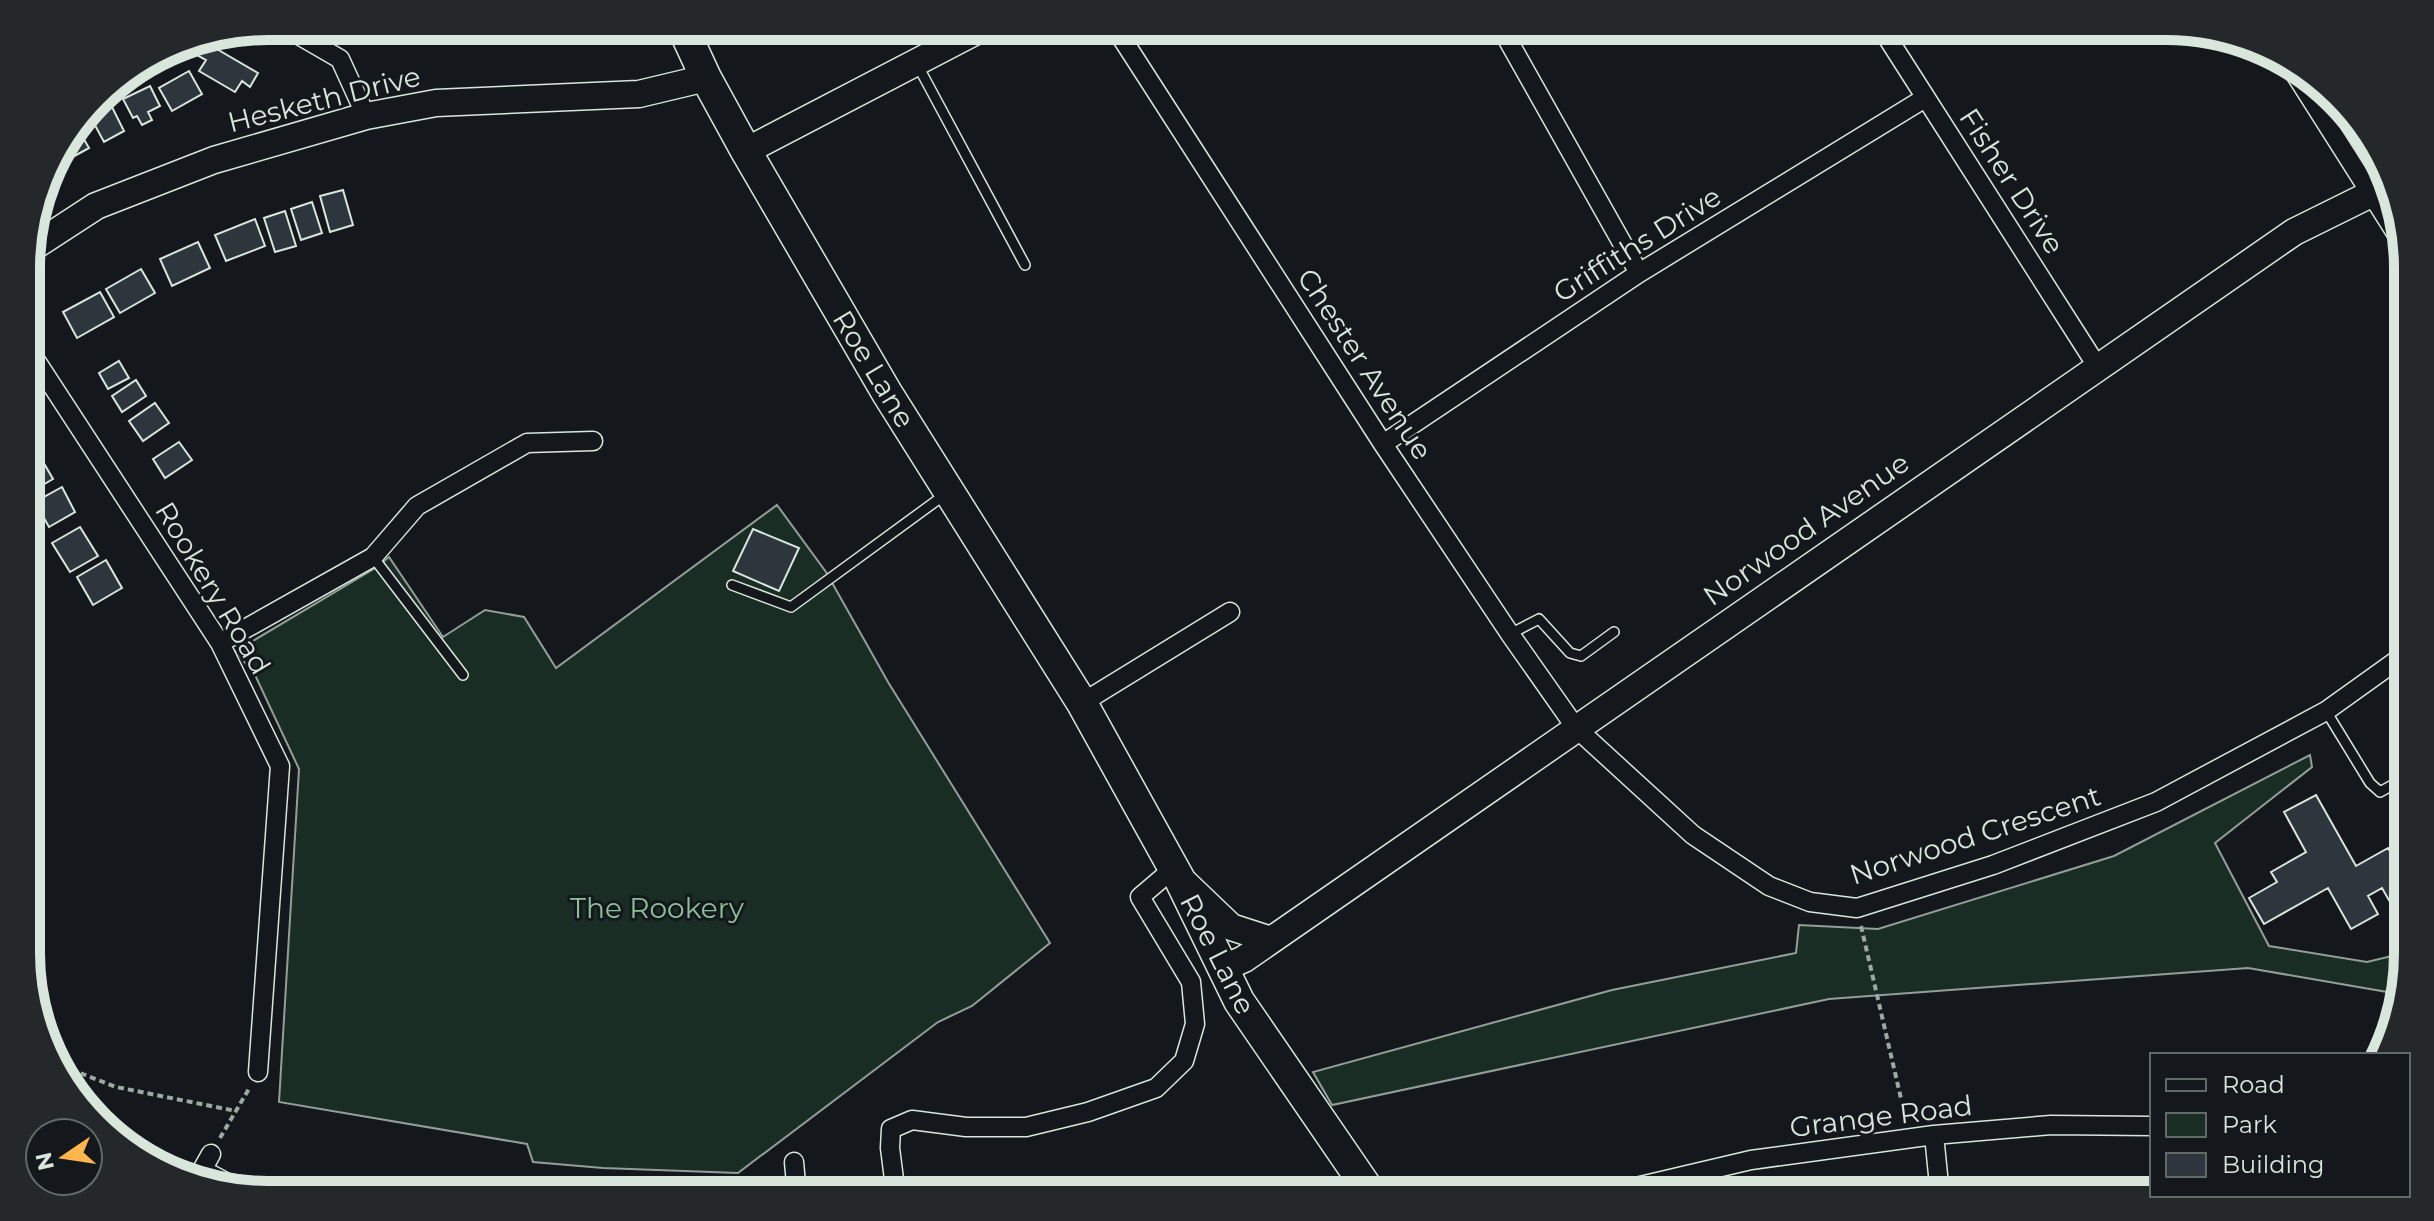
<svg xmlns="http://www.w3.org/2000/svg" width="2434" height="1221" font-family="Montserrat,sans-serif">
  <style>
    .green { fill: #1a2d24; stroke: #939e99; stroke-width: 2 }
    .building { fill: #2c363c; stroke: #d8e6dc; stroke-width: 2 }
    .lines { fill: none; stroke-linecap: round; stroke-linejoin: round }
    .lane-casing { stroke: #d8e6dc; stroke-width: 12 }
    .street-casing { stroke: #d8e6dc; stroke-width: 21 }
    .secondary-casing { stroke: #d8e6dc; stroke-width: 29 }
    .primary-casing { stroke: #d8e6dc; stroke-width: 33 }
    .path { stroke: #9da8a2; stroke-width: 4; stroke-dasharray: 6 4; stroke-linecap: butt }
    .lane { stroke: #14181c; stroke-width: 9 }
    .street { stroke: #14181c; stroke-width: 18 }
    .secondary { stroke: #14181c; stroke-width: 26 }
    .primary { stroke: #14181c; stroke-width: 30 }
    .labels { text-anchor: middle; dominant-baseline: central; stroke-width: 6; stroke-linejoin: round; paint-order: stroke }
    .street-label { font-size: 28px; fill: #d8e6dc; stroke: #14181c }
    .park-label { font-size: 28px; fill: #8ac095; stroke: #14181c }
    .rim { fill: none; stroke: #d8e6dc; stroke-width: 10 }
  </style>
  <rect width="100%" height="100%" fill="#14181c"/>
  <path class="green" d="M777,505L826,572L888,682L1050,943L972,1006L938,1022L738,1173L603,1168L533,1162L527,1144L279,1102L299,769L256,677L236,651L377,567L389,557L443,637L485,610L524,617L556,668Z
    M2310,755L2312,767L2215,843L2269,946L2367,962L2408,952L2399,994L2248,968L1829,999L1332,1105L1313,1072L1612,990L1796,953L1799,925L1878,929L2114,856Z"/>
  <path class="building" d="M203,41L258,73L250,87L242,81L235,92L199,71L206,60L195,54Z
    M189,71L202,94L172,111L159,88Z
    M150,86L160,106L148,112L152,120L142,125L137,116L133,118L123,99Z
    M111,105L124,131L104,142L90,116Z
    M77,127L89,148L49,170L51,161Z
    M343,190L353,225L330,232L320,196Z
    M312,202L322,233L301,240L291,209Z
    M285,211L296,246L275,252L264,218Z
    M255,219L265,246L226,261L215,235Z
    M198,242L210,268L172,286L160,259Z
    M141,269L155,293L120,313L106,289Z
    M100,292L114,317L77,338L63,312Z
    M119,361L129,378L108,389L99,373Z
    M136,380L146,396L122,412L112,396Z
    M155,403L169,423L143,441L129,421Z
    M179,442L192,460L165,478L153,459Z
    M38,453L53,479L29,493L27,459Z
    M62,487L75,512L49,527L35,502Z
    M80,527L98,556L70,572L52,543Z
    M753,529L799,548L779,591L733,571Z
    M106,560L122,588L93,605L77,577Z
    M2316,795L2356,866L2388,848L2408,882V901L2394,909L2382,888L2368,896L2378,914L2351,929L2328,888L2264,924L2249,898L2277,882L2271,872L2306,852L2284,812Z"/>
  <g class="lines">
    <defs>
      <path id="lane" d="M918,66L1025,265
        M373,557L463,675
        M732,585L791,607L947,493
        M1510,634L1539,619L1570,653L1581,656L1614,632
        M2326,711L2370,783L2380,792L2407,777"/>
      <path id="street" d="M283,26L340,59L366,116
        M1114,26L1383,444L1510,634L1576,728L1693,835L1769,886L1810,902L1857,908L1993,865L2156,802L2326,711L2407,653
        M1500,26L1639,273
        M1880,26L2097,366
        M2290,66L2406,249
        M27,347L220,643L280,766L258,1072
        M1383,444L1639,273L1925,98
        M220,643L373,557L417,506L527,443L593,441
        M1082,703L1230,612
        M1934,1135L1940,1195
        M794,1162L797,1195
        M203,1170L229,1184L281,1190L410,1195
        M197,1179L211,1154
        M896,1195L890,1148L891,1129L912,1120L966,1127H1026L1088,1112L1156,1088L1184,1061L1195,1024L1191,982L1140,897L1174,868
        M1621,1195L1636,1187L1751,1160L1934,1135L2051,1125L2152,1126"/>
      <path id="secondary" d="M746,151L986,26
        M27,251L96,206L214,160L366,116L436,103L639,94L706,78
        M1185,883L1231,927L1271,940
        M1224,968L1244,959L2294,232L2387,186"/>
      <path id="primary" d="M682,26L706,78L746,151L887,393L1082,703L1179,878L1239,1001L1372,1195"/>
    </defs>
    <use href="#lane" class="lane-casing"/>
    <use href="#street" class="street-casing"/>
    <use href="#secondary" class="secondary-casing"/>
    <use href="#primary" class="primary-casing"/>
    <path class="path" d="M1861,926L1906,1120
      M62,1066L116,1087L236,1111
      M220,1138L250,1087"/>
    <use href="#lane" class="lane"/>
    <use href="#street" class="street"/>
    <use href="#secondary" class="secondary"/>
    <use href="#primary" class="primary"/>
  </g>
  <g class="labels">
    <g class="street-label">
      <text transform="translate(324 99) rotate(-14)">Hesketh Drive</text>
      <text transform="translate(2012 181) rotate(57)">Fisher Drive</text>
      <text transform="translate(1637 244) rotate(-32)">Griffiths Drive</text>
      <text transform="translate(1365 364) rotate(57)">Chester Avenue</text>
      <text transform="translate(874 369) rotate(59)">Roe Lane</text>
      <text transform="translate(1806 529) rotate(-35)">Norwood Avenue</text>
      <text transform="translate(213 588) rotate(59)">Rookery Road</text>
      <text transform="translate(1975 835) rotate(-18)">Norwood Crescent</text>
      <text transform="translate(1218 954) rotate(63)">Roe Lane</text>
      <text transform="translate(1881 1116) rotate(-7)">Grange Road</text>
    </g>
    <g class="park-label">
      <text x="657" y="908">The Rookery</text>
    </g>
  </g>
  <path d="M0 0H2434V1221H0ZM268 40H2166A228 228 0 0 1 2394 268V953A228 228 0 0 1 2166 1181H268A228 228 0 0 1 40 953V268A228 228 0 0 1 268 40Z" fill="#24282b" fill-rule="evenodd"/>
  <path class="rim" d="M268 40H2166A228 228 0 0 1 2394 268V953A228 228 0 0 1 2166 1181H268A228 228 0 0 1 40 953V268A228 228 0 0 1 268 40Z"/>
  <rect x="2150" y="1053" width="260" height="144" fill="#14181c" stroke="#626a69" stroke-width="2"/>
  <rect x="2166" y="1079" width="40" height="12" fill="#14181c" stroke="#626a69" stroke-width="2"/>
  <text x="2222" y="1093" font-size="24" fill="#d8e6dc">Road</text>
  <rect x="2166" y="1113" width="40" height="24" fill="#1a2d24" stroke="#626a69" stroke-width="2"/>
  <text x="2222" y="1133" font-size="24" fill="#d8e6dc">Park</text>
  <rect x="2166" y="1153" width="40" height="24" fill="#2c363c" stroke="#626a69" stroke-width="2"/>
  <text x="2222" y="1173" font-size="24" fill="#d8e6dc">Building</text>
  <g transform="translate(64 1157) rotate(257)"><circle r="38" fill="#14181c" stroke="#626a69" stroke-width="2"/>
  <path d="M0-6L14 30L0 20L-14 30Z" fill="#ffb74d"/>
  <text y="-12" font-size="22" font-weight="bold" text-anchor="middle" fill="#d8e6dc">N</text>
  </g>
</svg>
